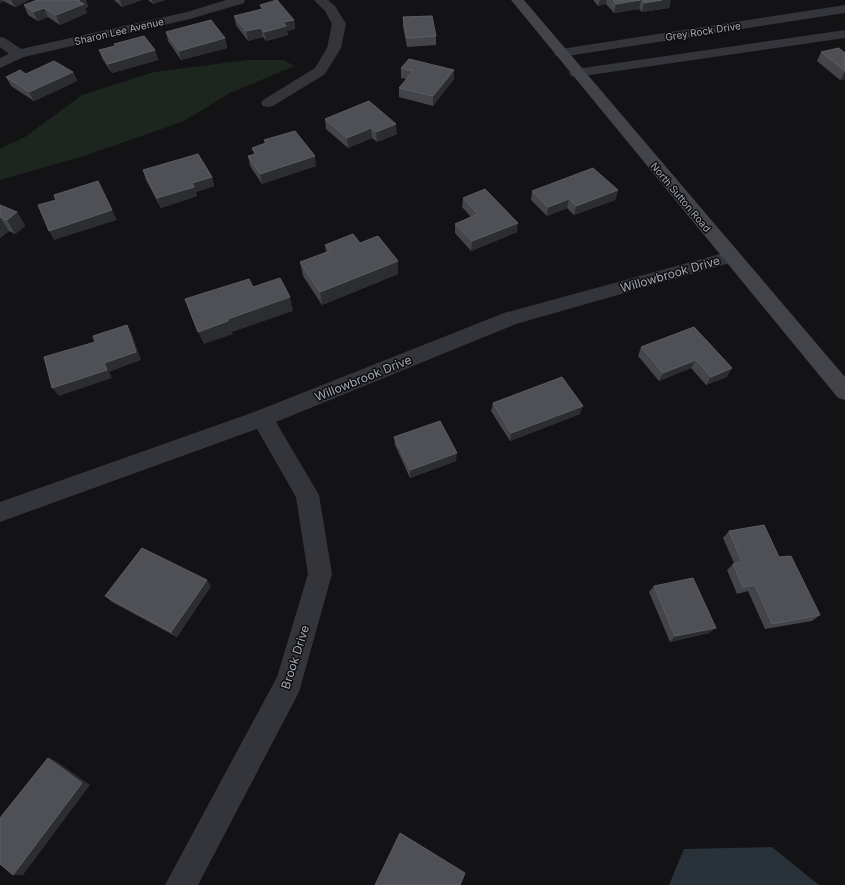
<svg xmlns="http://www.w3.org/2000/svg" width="845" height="885" font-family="Inter,sans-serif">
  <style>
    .green { fill: #1d251f }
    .water { fill: #293139 }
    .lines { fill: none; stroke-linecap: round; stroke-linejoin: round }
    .street { fill: #34353a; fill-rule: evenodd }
    .secondary { fill: #42444a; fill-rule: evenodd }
    .wall { fill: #44454a }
    .shaded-wall { fill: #2c2d30 }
    .building { fill: #4f5056; stroke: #5c5e64 }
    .labels { text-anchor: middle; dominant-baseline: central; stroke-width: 3; stroke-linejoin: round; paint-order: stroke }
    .far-street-label { font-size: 10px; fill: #a5a9b5; stroke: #0e0e10 }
    .street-label { font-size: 12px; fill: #a5a9b5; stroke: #0e0e10 }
  </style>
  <rect width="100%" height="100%" fill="#131315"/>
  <path class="green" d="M247,60H284L294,66L228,94L184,121L87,155L0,180V149L25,137L82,95L154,72Z"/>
  <path class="water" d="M772,847L819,885H669L684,849Z"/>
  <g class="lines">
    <path class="street" d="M226,0H245L244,3L190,19L24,57L0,68V58L9,54L0,47V37L5,38L21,49L187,12Z
      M314,0H328L335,6L346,24L341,48L325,74L273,106L268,107L263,106L261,103L263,100L315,68L327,48L332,24L325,11Z
      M845,5V13L561,57L556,56L554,53L556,50L561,49Z
      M845,30V38L576,77L571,76L569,73L571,70L576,69Z
      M731,251L737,253L740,257L737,261L516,324L276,422L319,495L332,574L299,692L198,885H165L277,677L308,574L296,497L257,429L0,522V502L254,412L504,313Z"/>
    <path class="secondary" d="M511,0H524L845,377V400L838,398Z"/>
  </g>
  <path class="wall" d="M0,0H29L15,7L3,1L0,3Z
    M37,0H86L88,7L85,8L87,13L60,25L48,17L38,21L28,15L24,5Z
    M114,0H142L122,7Z
    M148,0H165L153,4Z
    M593,0H671L669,8L642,12L639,9L614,13L606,4L598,6Z
    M260,5L294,20L295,29L287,31L288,35L266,41L263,37L248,41L236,25L234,16L261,9Z
    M403,17L436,36V45L407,47L403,27Z
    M166,32L225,38L227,48L181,60L168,41Z
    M114,44L155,50L158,60L112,73L103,60L99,50L115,46Z
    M821,52L845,53V79L840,80L817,61Z
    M401,68L454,79L433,106L399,97V88L407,79L401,78Z
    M73,72L77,81L34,101L11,86L6,77L26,74Z
    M325,119L397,134L377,142L372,138L348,148L326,129Z
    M264,140L316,166L262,184L250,166L248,156L254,154L252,148L265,143Z
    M143,170L212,177L214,186L196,192L197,196L161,208L146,180Z
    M618,190L615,200L574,215L567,208L547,216L531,200L532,191Z
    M463,198L517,232L471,251L455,233V224L471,217L462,207Z
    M0,205L17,212L25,226L15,234L9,231L0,238Z
    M360,243L398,274L322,305L303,276L300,262L326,252L325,245Z
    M694,327L727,377L706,385L691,368L659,381L638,356L641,347Z
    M493,403L580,414L510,441L491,411Z
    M394,437L456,461L410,478L395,445Z
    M729,531L779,557L820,615L812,621L765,629L748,591L737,594L727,570L734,563L723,538Z
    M211,586L177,637L112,602L105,596Z
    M654,586L709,633L670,642L649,592Z"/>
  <path class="shaded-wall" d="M0,0H3V1L0,3Z
    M11,0H29L15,7Z
    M80,0H86L88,7L85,8L87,13L60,25L56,15Z
    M120,0H142L122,7Z
    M152,0H165L153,4Z
    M600,0H607L606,4L598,6Z
    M641,0L639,9L614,13L616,4Z
    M662,0H671L669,8L642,12L644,3Z
    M44,8L48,17L38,21L33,12Z
    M294,20L295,29L287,31L288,35L266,41L264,32L283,22Z
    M261,28L263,37L248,41L246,31Z
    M225,38L227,48L181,60L179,51Z
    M155,50L158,60L112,73L108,64Z
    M454,70V79L433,106V96Z
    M845,71V79L840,80Z
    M73,72L77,81L34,101L29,92Z
    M396,124L397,134L377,142L376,132Z
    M371,128L372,138L348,148L347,138Z
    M315,156L316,166L262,184L260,174Z
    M212,177L214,186L196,192L197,196L161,208L157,198L192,183Z
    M618,190L615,200L574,215L576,206Z
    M569,199L567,208L547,216L548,207Z
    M112,210L117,220L54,240L49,231Z
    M17,212L25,226L15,234L7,220Z
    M0,217L9,231L0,238Z
    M518,223L517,232L471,251L472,241Z
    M398,261V274L322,305L320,292Z
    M290,297L293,311L232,332L233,334L204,344L198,332L228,319Z
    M127,325L132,334L141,360L109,372L112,378L59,396L52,388L104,363Z
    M696,360L691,368L659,381L663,373Z
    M732,368L727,377L706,385L711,377Z
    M583,406L580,414L510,441L511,433Z
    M457,453L456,461L410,478V470Z
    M207,580L211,586L177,637L171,632Z
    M716,628L709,633L670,642L675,636Z
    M48,758L56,761L90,785L23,875H13Z"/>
  <path class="building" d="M37,0H80L78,1L84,4L56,15L44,8L33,12L24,5Z
    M277,0L294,20L283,22L286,26L264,32L261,28L246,31L234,16L263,9L260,5Z
    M613,0H640L616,4Z
    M642,0H662L644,3Z
    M432,16L436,36L407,38L403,17Z
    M211,20L225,38L179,51L166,32Z
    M144,36L155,50L108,64L99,50L115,46L114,44Z
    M839,48L845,53V71L821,52Z
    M409,59L454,70L433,96L399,88L413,71L401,68Z
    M54,61L73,72L29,92L6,77L20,70L26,74Z
    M369,101L396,124L376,132L371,128L347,138L325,119Z
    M295,131L315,156L260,174L248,156L256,154L252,148L266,143L264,140Z
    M198,154L212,177L192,183L194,187L157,198L143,170Z
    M593,168L618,190L576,206L569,199L548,207L532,191Z
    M98,181L112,210L49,231L38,205L56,200L54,195Z
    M485,189L518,223L472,241L455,224L478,214L463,198Z
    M0,205L17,212L7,220L0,217Z
    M353,234L360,243L378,236L398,261L320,292L300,262L330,251L325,245Z
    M280,278L290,297L228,319V321L198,332L185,299L249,279L253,287Z
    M127,325L136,352L104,363L107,370L52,388L44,357L95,342L93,336Z
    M694,327L732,368L711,377L696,360L663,373L641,347Z
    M562,377L583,406L511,433L493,403Z
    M440,421L457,453L410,470L394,437Z
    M764,525L779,557L791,556L820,615L772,624L755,585L743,587L733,564L742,562L729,531Z
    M142,548L207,580L171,632L105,596Z
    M693,578L716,628L675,636L654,586Z
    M48,758L82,783L13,875L0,864V818Z
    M400,833L465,873L460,885H375Z"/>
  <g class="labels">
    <g class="far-street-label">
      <text transform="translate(119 31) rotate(-13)">Sharon Lee Avenue</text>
      <text transform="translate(703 31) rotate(-9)">Grey Rock Drive</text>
      <text transform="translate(681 197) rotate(50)">North Sutton Road</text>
    </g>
    <g class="street-label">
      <text transform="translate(670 274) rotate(-16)">Willowbrook Drive</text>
      <text transform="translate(363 378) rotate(-22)">Willowbrook Drive</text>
      <text transform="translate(295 657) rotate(-72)">Brook Drive</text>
    </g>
  </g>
</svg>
